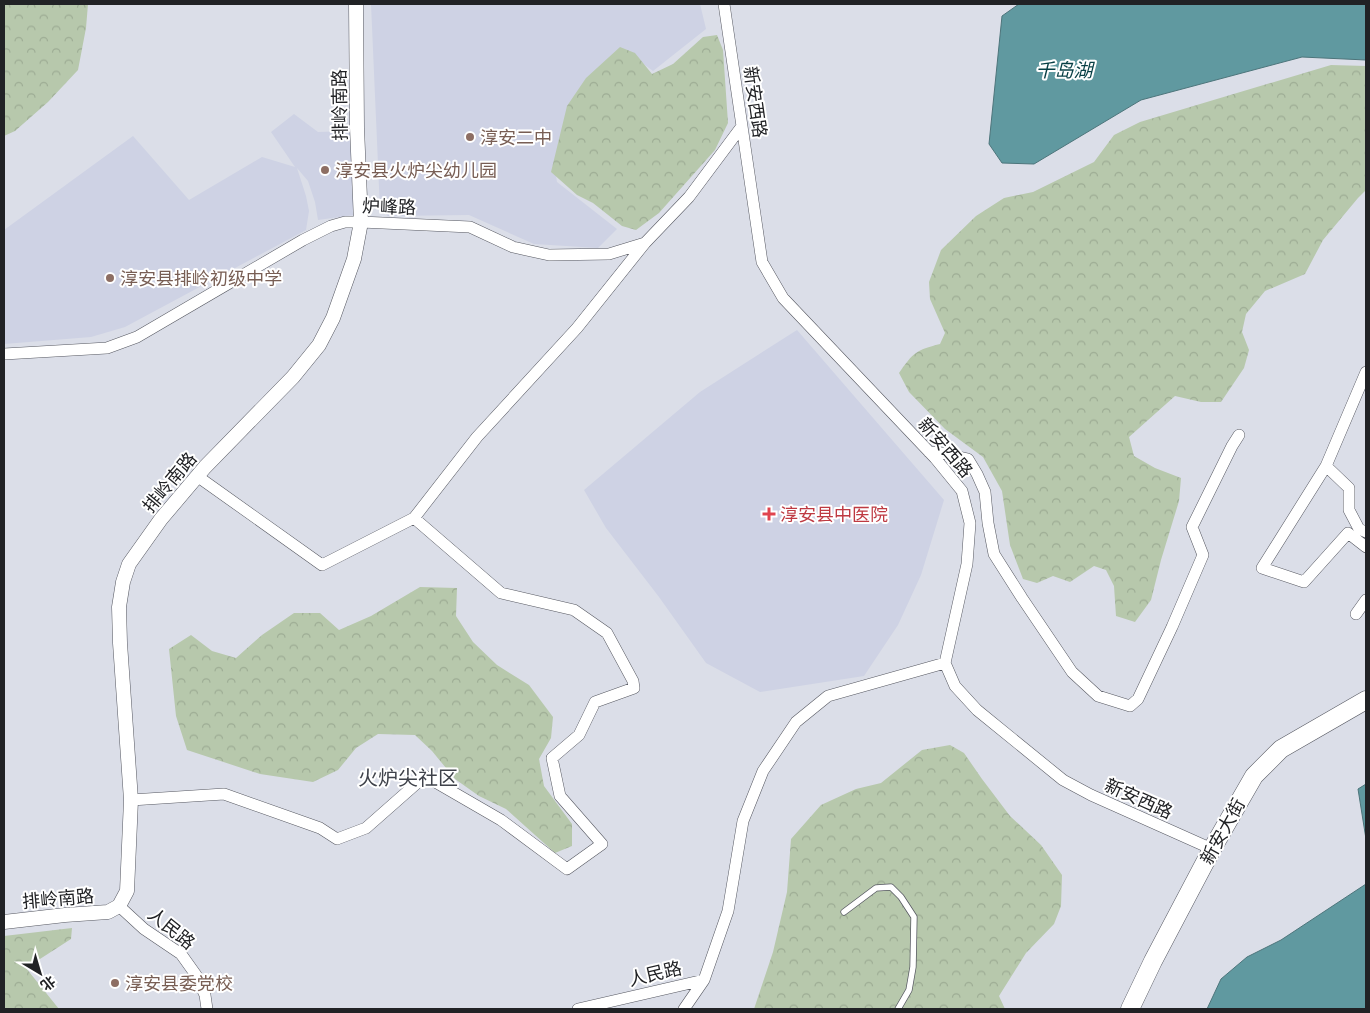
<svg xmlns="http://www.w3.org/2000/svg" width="1370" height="1013" font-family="'Open Sans','Noto Sans SC',sans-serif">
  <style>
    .built { fill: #ced2e4 }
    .forest { fill: url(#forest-crowns) }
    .water { fill: #6099a0; stroke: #4d757b }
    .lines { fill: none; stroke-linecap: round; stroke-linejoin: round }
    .service-casing { stroke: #565861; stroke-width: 7 }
    .minor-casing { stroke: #565861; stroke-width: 12 }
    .tertiary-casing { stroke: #565861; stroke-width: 15 }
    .primary-casing { stroke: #565861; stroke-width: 19 }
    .service { stroke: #fff; stroke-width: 5.5 }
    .minor { stroke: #fff; stroke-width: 11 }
    .tertiary { stroke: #fff; stroke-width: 14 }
    .primary { stroke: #fff; stroke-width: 18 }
    .education-dot { fill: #8d6e63; stroke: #fff; stroke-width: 2 }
    .health-dot { fill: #e0444e; stroke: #fff; stroke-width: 2 }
    .labels { text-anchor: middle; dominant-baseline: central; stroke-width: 4; stroke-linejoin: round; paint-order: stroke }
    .street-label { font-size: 18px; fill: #212225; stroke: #fff }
    .education-label { font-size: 18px; fill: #785e54; stroke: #fff; text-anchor: start }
    .health-label { font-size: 18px; fill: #be3a42; stroke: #fff; text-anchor: start }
    .water-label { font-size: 19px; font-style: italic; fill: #073f45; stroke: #fff }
    .quarter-label { font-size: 20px; fill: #3f424a; stroke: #fff }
  </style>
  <defs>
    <pattern id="forest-crowns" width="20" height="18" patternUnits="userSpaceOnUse" patternTransform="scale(1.25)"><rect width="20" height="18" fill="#b7c8ac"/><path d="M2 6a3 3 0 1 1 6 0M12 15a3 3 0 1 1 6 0" fill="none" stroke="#9dac94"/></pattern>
  </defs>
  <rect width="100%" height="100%" fill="#dbdee8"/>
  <path class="built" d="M371,4H700L706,29L653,71L633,56L555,170L557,182L617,229L598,248L534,244L469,215L388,216L380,210Z
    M294,114L318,132L351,131L354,215L318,220L315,202L308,181L297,168L306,196L309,211L306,230L125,327L91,337L4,344V230L133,136L189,200L262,157L295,167L271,132Z
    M797,330L944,500L921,575L898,625L864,676L760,692L706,663L659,597L606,528L584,490L700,392Z"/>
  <path class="forest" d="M4,4H88L86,28L78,70L48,102L15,131L4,136Z
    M717,35L723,50L728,123L715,150L659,213L636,230L622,226L593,203L577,195L551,172L567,106L586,78L620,47L635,53L652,74L673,64L703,37Z
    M1331,65L1366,66V190L1358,198L1323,240L1305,274L1265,291L1246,314L1242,332L1249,350L1244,368L1221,402H1201L1175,396L1129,437L1134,456L1155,468L1181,478L1179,501L1161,560L1151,600L1135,622L1116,616L1114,586L1106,570L1094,566L1070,582L1053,576L1037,583L1023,579L1010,545L1002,491L983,457L945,429L909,392L899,373C913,353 916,350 940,344L945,333L930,299L929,282L941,250L976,216L1004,198L1033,192L1094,162L1114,135L1140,122Z
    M420,587L457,588L456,616L473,642L497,665L529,685L553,717L551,738L539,759L544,786L572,824V846L555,853L506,809L479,796L455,779L432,751L415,735L378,734L356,748L338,770L313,782L260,774L187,750L176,716L169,649L191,635L212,651L236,658L262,635L294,613H320L339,630L371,616Z
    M950,745L964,753L982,779L1010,816L1041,845L1062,875L1061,906L1054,924L1026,953L999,996L1005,1009H754L773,952L787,892L791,839L821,805L856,789L881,783L922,750Z
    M72,928L71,939L26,968L59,1009H4V936Z"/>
  <path class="water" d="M1019,4H1366V60L1302,57L1141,100L1034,164L1002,163L989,144L1002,16Z
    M1366,784V839L1358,789Z
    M1366,884V1009H1207L1221,979L1247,957L1281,940Z"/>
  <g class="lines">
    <defs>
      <path id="service" d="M844,912L876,888L891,887L901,897L914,917L913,967L909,990L898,1009"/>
      <path id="minor" d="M724,4L762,262L783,298L935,458L962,491L970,523L967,564L945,663L955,686L977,710L1063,780L1091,795L1212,849
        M4,354L107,348L137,337L303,240L331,226L345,222H361L470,227L513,247L549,255L609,254L645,243L689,197L742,126
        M929,452L942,453L968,459L977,474L985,492L988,523L994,554L1022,598L1072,672L1098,696L1130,706L1138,699L1172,627L1203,555L1192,527L1232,446L1239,435
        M1326,466L1366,372
        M414,518L477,437L577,328L645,243
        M1366,532L1359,529L1349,510V488L1326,466L1262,568L1304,582L1348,533L1366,547
        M1356,614L1366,600
        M131,800L224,794L320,828L337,839L366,828L425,776L501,820L567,869L602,844L560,796L552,758L579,735L595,702L634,688L633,681L607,633L574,610L501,593L414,518L322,565L197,476
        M119,906L144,929L181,954L196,975L205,995L207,1009
        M704,980L728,911L743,821L763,771L796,722L828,696L945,663
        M578,1009L704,980L684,1009"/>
      <path id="tertiary" d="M4,922L65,915L108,912L119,906L127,891L131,800L120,643L119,607L123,582L129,564L161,519L205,467L293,377L319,345L333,318L354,259L361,222L357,128L356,4"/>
      <path id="primary" d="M1130,1009L1153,961L1212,849L1254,776L1281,749L1366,700"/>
    </defs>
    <use href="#service" class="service-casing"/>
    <use href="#minor" class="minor-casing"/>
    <use href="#tertiary" class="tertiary-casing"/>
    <use href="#primary" class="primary-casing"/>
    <use href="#service" class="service"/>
    <use href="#minor" class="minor"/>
    <use href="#tertiary" class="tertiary"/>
    <use href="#primary" class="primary"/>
  </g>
  <g class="education-dot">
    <circle cx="470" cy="137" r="5"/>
    <circle cx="325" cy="170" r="5"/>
    <circle cx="110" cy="278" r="5"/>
    <circle cx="115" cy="983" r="5"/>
  </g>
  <path class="health-dot" d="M766.5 506.5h5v5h5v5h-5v5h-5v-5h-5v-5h5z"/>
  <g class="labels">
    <g class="street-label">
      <text transform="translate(756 102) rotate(82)">新安西路</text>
      <text transform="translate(339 105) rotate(-91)">排岭南路</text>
      <text transform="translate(389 206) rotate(2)">炉峰路</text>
      <text transform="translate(946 447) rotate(49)">新安西路</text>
      <text transform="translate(169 482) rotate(-50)">排岭南路</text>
      <text transform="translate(1139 798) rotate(24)">新安西路</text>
      <text transform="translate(1222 831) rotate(-61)">新安大街</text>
      <text transform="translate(58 898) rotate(-5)">排岭南路</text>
      <text transform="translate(172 928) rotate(39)">人民路</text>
      <text transform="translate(655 973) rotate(-13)">人民路</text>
    </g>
    <g class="education-label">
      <text x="480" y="137">淳安二中</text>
      <text x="335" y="170">淳安县火炉尖幼儿园</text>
      <text x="120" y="278">淳安县排岭初级中学</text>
      <text x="125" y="983">淳安县委党校</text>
    </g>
    <g class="health-label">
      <text x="780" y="514">淳安县中医院</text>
    </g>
    <g class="water-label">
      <text x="1064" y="70">千岛湖</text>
    </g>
    <g class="quarter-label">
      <text x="408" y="777">火炉尖社区</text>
    </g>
  </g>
  <rect width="1370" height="1013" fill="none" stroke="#212225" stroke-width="10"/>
  <g transform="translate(40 973) rotate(142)" stroke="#ffffff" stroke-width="4" paint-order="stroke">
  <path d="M0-4L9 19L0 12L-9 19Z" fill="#212225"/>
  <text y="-8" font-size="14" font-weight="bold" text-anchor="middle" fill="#212225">北</text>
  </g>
</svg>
